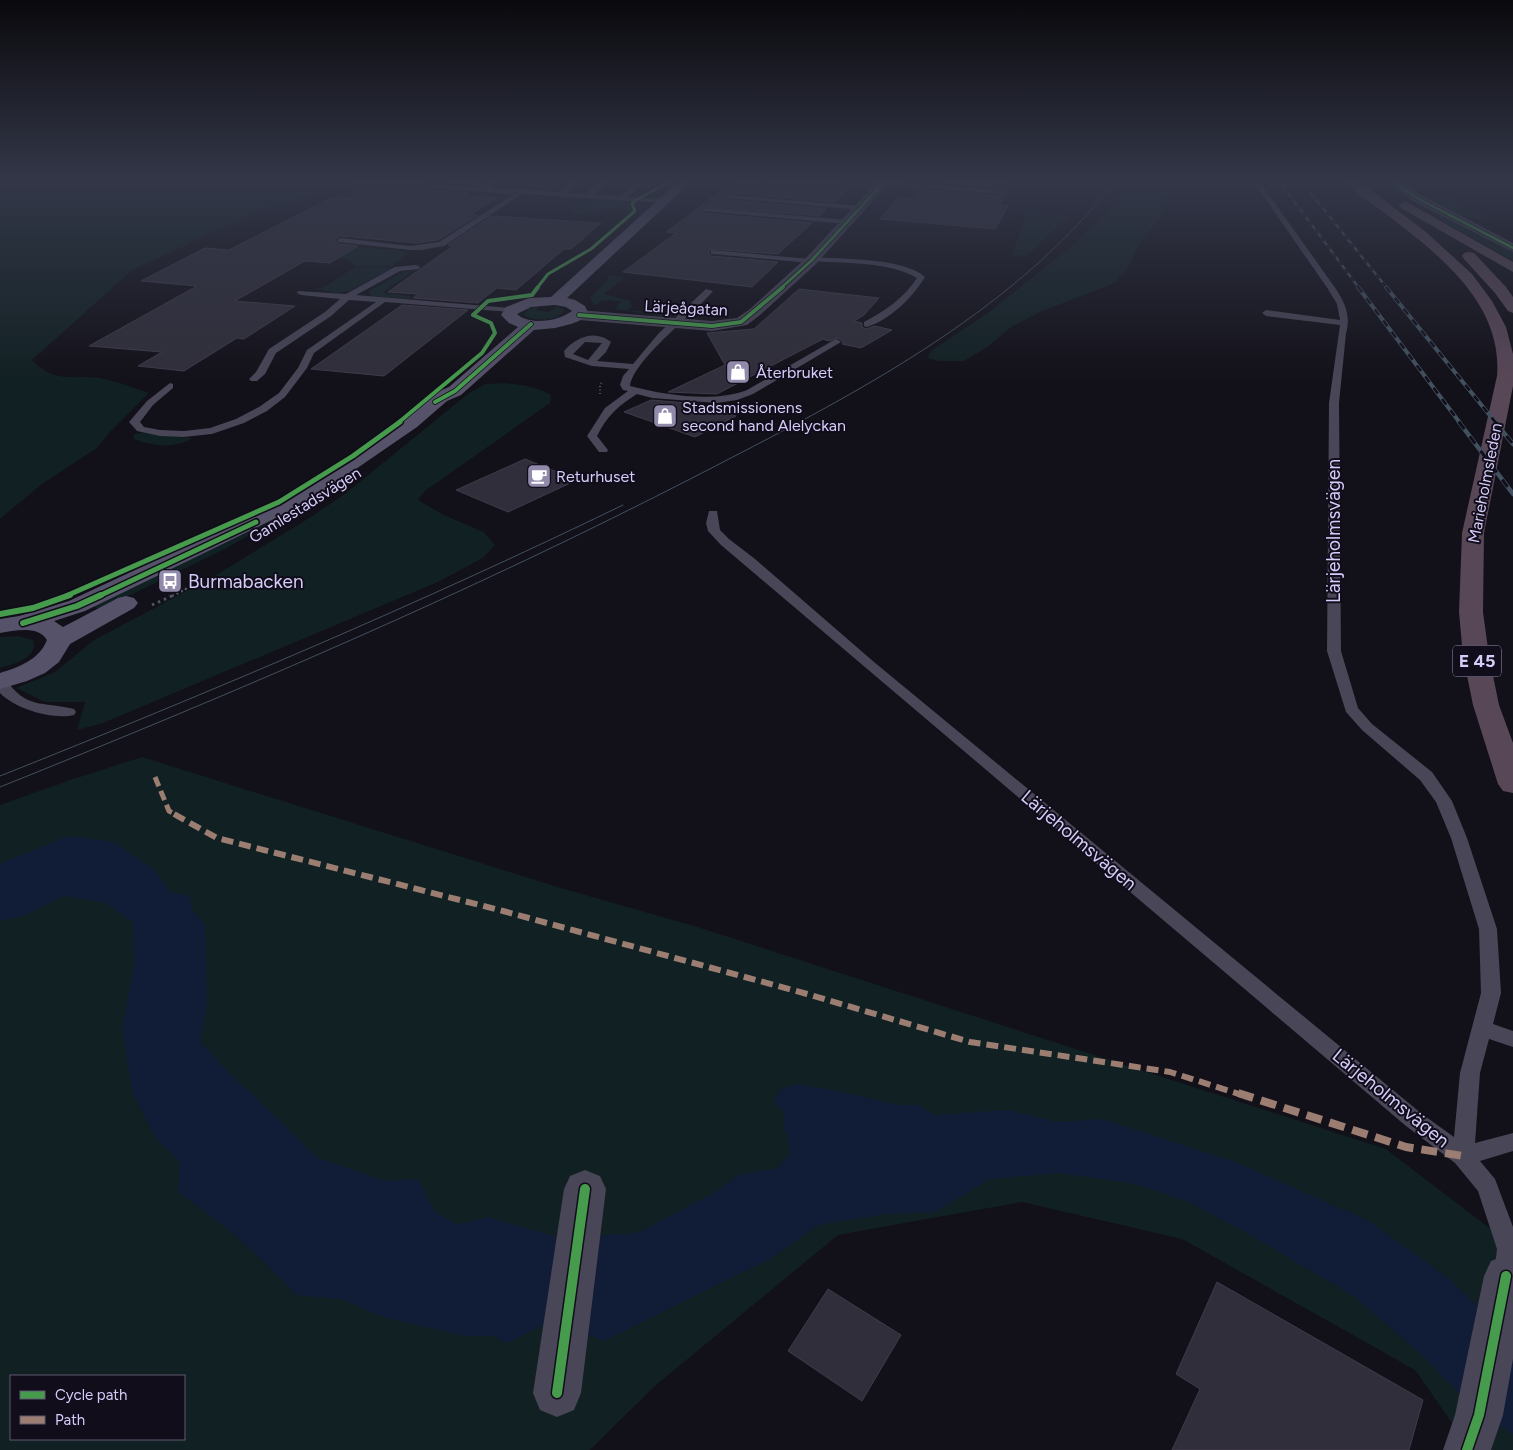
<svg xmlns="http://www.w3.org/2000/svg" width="1513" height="1450" font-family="Figtree,sans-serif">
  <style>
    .green { fill: #112022; fill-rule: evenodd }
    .water { fill: #111c37 }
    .building { fill: #302e3a; stroke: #403b4b }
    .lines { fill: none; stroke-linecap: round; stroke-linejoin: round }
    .path-far2 { stroke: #4d5762; stroke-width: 2; stroke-dasharray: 1 2.5; stroke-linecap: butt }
    .path-far1 { stroke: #4d5762; stroke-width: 2.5; stroke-dasharray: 2 3; stroke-linecap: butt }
    .path { stroke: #4d5762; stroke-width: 3; stroke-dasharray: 2.5 4; stroke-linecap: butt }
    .lane { fill: #484657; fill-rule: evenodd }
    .street { fill: #484657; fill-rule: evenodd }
    .secondary { fill: #56526a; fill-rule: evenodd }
    .highway { fill: #584757; fill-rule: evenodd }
    .tram { stroke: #42515f; stroke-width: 1 }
    .rail-far2-casing { stroke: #42515f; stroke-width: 2.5 }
    .rail-far1-casing { stroke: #42515f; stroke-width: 4 }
    .rail-casing { stroke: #42515f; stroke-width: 4.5 }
    .rail-far2 { stroke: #110d1b; stroke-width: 2; stroke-dasharray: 5; stroke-linecap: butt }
    .rail-far1 { stroke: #110d1b; stroke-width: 2.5; stroke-dasharray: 7; stroke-linecap: butt }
    .rail { stroke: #110d1b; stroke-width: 3; stroke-dasharray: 9; stroke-linecap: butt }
    .quiet-far2 { stroke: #9b7d72; stroke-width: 5; stroke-dasharray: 10 5; stroke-linecap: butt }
    .quiet-far1 { stroke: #9b7d72; stroke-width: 6; stroke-dasharray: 12 6; stroke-linecap: butt }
    .quiet { stroke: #9b7d72; stroke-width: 8; stroke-dasharray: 16 8; stroke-linecap: butt }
    .cycleway-far4-casing { stroke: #110d1b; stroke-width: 4.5 }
    .cycleway-far3-casing { stroke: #110d1b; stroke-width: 5.5 }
    .cycleway-far2-casing { stroke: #110d1b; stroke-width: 8 }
    .cycleway-far1-casing { stroke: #110d1b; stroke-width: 9 }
    .cycleway-casing { stroke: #110d1b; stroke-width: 13 }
    .cycleway-far4 { stroke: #469c4c; stroke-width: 3 }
    .cycleway-far3 { stroke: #469c4c; stroke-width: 4 }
    .cycleway-far2 { stroke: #469c4c; stroke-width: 5 }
    .cycleway-far1 { stroke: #469c4c; stroke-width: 6 }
    .cycleway { stroke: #469c4c; stroke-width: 10 }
    .labels { text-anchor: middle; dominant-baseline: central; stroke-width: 4; stroke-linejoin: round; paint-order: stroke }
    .far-street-label { font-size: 16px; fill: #d6ccf9; stroke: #110d1b }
    .far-poi-label { font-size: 16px; fill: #d6ccf9; stroke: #110d1b; text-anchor: start }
    .shield { fill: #110d1b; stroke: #9b93b6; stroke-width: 1 }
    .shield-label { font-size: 18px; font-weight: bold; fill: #d6ccf9 }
    .street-label { font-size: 19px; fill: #d6ccf9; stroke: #110d1b }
    .poi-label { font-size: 19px; fill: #d6ccf9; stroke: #110d1b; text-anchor: start }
  </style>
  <rect width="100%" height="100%" fill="#121018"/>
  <path class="green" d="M0,181H366L258,211L131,271L32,360C57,385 72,374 100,378C116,381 133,388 149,393L110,432L97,448L42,484L0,519Z
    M1131,181H1177L1169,192L1160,218L1139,244L1127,270L1112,284L1040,312L1011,327L986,348L964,361H939L927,358L931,351L989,312L1067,250L1111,209Z
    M1383,181H1387L1412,199L1513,252V261L1456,229Z
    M1436,197H1448L1463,206L1496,222L1458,214L1426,198Z
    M590,200L628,201L630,202L629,204L632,209L630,212L604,211L577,214L569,212L576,205Z
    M1026,211L1069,216L1032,251L1025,256L1013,255Z
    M319,237L358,247L403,251L407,254L392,266L356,267L348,260L338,258L343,255Z
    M382,267L393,268L349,291L335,293L312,288H323L354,268Z
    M415,270L382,293L413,296L409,299L372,296L368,292L403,272Z
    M608,275L625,277L604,294L630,301L632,306L628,310L673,315L667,317L615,309L621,301L603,300L596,305L593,304L590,298L609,278L607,277Z
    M540,306L536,310L549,312L555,308L554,307L555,306L563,309L564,312C555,321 534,322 523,315L528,309Z
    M502,383C520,384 535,386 551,395L550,403L425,491L418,500L444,515L484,532L495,545L483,558L438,582L103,723L77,730L85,702H45L16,688L55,672L94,640L213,577L314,515L346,493L469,393L485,384Z
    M145,432L159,435L192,438C179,449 149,446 134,439L133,436L135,434Z
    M301,506L225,549L100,610L91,605Z
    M18,636L33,640C40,657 12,665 0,668V637Z
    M142,757L561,888L701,928L1386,1149L1513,1246V1450H1466V1443L1415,1370L1182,1239L1022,1202L838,1235L655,1386L590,1450H0V805L70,780ZM11,1376H184V1439H11Z"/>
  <path class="water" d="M68,836L114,842L156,871L170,892L189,896L193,911L205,924L207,1005L200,1041L232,1076L270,1111L316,1157L384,1181L418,1179L435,1212L458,1225L487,1217L560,1238L638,1233L719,1190L738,1175L777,1168L790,1154L787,1134L784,1129V1112L773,1101L781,1089L795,1084L838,1091L898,1105H918L935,1115L1008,1110L1057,1122L1102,1119L1235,1162L1369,1221L1448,1278L1476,1305L1513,1329V1435L1461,1395L1423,1356L1355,1297L1254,1237L1191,1203L1136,1184L1059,1173L990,1179L935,1212L885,1214L818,1225L772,1258L604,1341L554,1320L507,1343L492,1336H466L386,1318L341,1299L296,1295C260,1256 221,1221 178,1192L180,1162L155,1137L133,1094L122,1029L134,967L133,922L106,903L64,896L26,915L0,921V864Z"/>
  <path class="building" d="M353,181H415L428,190L468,193L462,196L496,198L470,215H478L438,240L417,243L341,236L336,238L335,241L338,244L358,246L330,263L305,261L235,301L295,306L244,339L237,338L184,371L138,366L162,352L89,346L197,286L141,281L205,248L229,250L333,197L352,198Z
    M429,181H488L480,186Z
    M734,181H818L853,184L834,202L731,193L727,196L729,200L826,209L819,216L703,207L704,213L812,223L778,254L710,249L709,254L711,256L778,262L752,287L623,272L676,233L666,232Z
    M926,181H1011L1000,205L1008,206L995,229L880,219L899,197L914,199L920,189L997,196L1002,193L997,188Z
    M492,216L601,223L571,249H564L516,290L497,288L478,303L413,298L418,294L388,292L453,246L448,245Z
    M799,289L879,298L864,315L854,321L862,323V327L866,329L875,326L892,330L861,348L842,344L843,342L838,338L829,341L823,339L717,394L668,392L725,365L707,333L754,329Z
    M402,305L468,310L384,376L311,369Z
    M651,400L699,404H698L736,416L695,437L624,412Z
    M525,459L577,480L508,512L456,490Z
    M1217,1282L1423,1400L1409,1450H1172L1200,1389L1176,1374Z
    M828,1289L901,1335L862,1401L788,1351Z"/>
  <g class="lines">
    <path class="path-far2" d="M600,394V385L603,381"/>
    <path class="path-far1" d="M172,596L186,589L183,588"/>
    <path class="path" d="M152,605L174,595"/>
    <path class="lane" d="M417,181H425L430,184L481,188L492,181H500L489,188L559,192L574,181H581L567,193L585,194L603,181H610L593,195L620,196L640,181H647L628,197L665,199L668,201L665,203L522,194L444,246L421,250H410L338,242L337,240L341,238L410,246L439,242L514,194L428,188Z
      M853,181H883L997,190L1000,192L997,194Z
      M1253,181H1259L1336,289C1345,303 1351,316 1346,333L1339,403L1341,651L1358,708L1372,724L1432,772L1452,801L1467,838L1497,929L1501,993L1493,1024L1513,1031V1047L1489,1039L1480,1073L1475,1143L1513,1133V1151L1480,1161L1495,1179L1513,1227V1283L1506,1285L1498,1282L1494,1274L1497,1249L1478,1191L1455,1163L1406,1126L721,545L708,531L706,523L709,511H717L720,530L729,539L755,559L874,662L1422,1114L1454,1137L1460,1073L1481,993L1479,929L1451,838L1436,802L1420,780L1362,730L1346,712L1327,651L1329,403L1340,325L1266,316L1262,313L1266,310L1340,320L1337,304L1328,289Z
      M731,195L860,206L863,208L860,210L729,198V196Z
      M706,208L847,220L850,222L847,224L704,211V209Z
      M711,250L810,259L813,257C841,259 905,258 925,277C912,298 891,319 867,327L864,326V322C885,311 904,298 917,278C888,261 847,264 815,261L811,263L714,254H711Z
      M416,265L420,267L419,269L400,271L356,295L511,308L515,310L511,312L385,302L314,353L307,368L285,397L267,411L244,423L212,434L184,437L160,436L137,431L129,422L147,401L170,383L173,384V388L153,405L140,422L144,427L160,430L184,431L210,428L236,419L259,407L279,393L298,368L307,350L376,302L349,300L331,316L276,353L265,374L257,381H251L249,379L256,372L269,349L325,312L340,299L301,295L297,293L298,291L346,294L395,267Z
      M706,289L713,291C695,313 633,360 630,386C665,395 713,403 747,390L834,340L837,339L841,342L753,394L737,400L717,403L652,398L637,394C619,405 607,416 597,436L608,450L607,452H599L587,436L605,408L628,391L623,390L620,385L623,376L629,369L592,366L565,357L564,351C576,337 595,329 611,342L606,352L597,361L633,364L659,333ZM585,342L602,343L588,360L573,354Z
      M0,677L5,678C26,710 42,701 74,709L76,712L74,715C53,720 15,709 0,693Z"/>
    <path class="street" d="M878,181H891L816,264L760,315L747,325L712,331L579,320L574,318L571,315L574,312L579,310L712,321L737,318L750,309L806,258Z
      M1388,181H1402L1419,194L1513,243V252L1411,200Z
      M585,1170L600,1176L606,1189L581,1393L574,1410L557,1417L540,1410L533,1393L564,1189L570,1176Z
      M1506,1255L1513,1258V1359L1503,1415L1491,1450H1443L1455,1415L1484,1276L1491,1261Z"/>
    <path class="secondary" d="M679,181H692L567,298L575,300L585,306L588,313L579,321L571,324L555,328L534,330L461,395L447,401L417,427L305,504L85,611L54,621L63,627L118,598L126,596L134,598L138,603L134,608L70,644L59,662L45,673L27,681L0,689V673C19,667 39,660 47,640C37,625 15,631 0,633V619L19,616L69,601L260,511L291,496L350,457L403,419L435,393L449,387L518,327L509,323L501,315L506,307L529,298L551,297ZM555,305L566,307L572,311C559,321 530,326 517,314L531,307Z"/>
    <path class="highway" d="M1345,181H1359L1426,232L1472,274L1492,301L1506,327L1513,354V386L1484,533L1483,612L1489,656L1499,705L1513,743V793L1503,791L1498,784L1473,705L1463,656L1459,612L1462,533L1497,376C1503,305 1441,256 1390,217C1376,206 1357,195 1345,181Z
      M1405,201L1513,262V272L1401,208L1399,205Z
      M1469,252L1474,253L1506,287L1513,297V313L1508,311L1495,293L1464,259L1462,256L1464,253Z"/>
    <path class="tram" d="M0,776C211,692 419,604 623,505
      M0,787C237,692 471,592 698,475C847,398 1011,316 1115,181"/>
    <defs>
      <path id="rail-far2" d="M1279,181L1359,288
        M1301,181L1387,288"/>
      <path id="rail-far1" d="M1358,287L1460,423
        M1386,287L1496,423"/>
      <path id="rail" d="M1459,422L1513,494
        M1495,422L1513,444"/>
    </defs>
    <use href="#rail-far2" class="rail-far2-casing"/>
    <use href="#rail-far1" class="rail-far1-casing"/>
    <use href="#rail" class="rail-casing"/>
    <use href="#rail-far2" class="rail-far2"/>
    <use href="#rail-far1" class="rail-far1"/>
    <use href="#rail" class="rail"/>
    <path class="quiet-far2" d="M155,777L169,811L177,815"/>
    <path class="quiet-far1" d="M174,814L217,838L503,911L807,994L970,1042L1170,1072L1242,1095"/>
    <path class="quiet" d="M1238,1093L1406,1147L1463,1156"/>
    <defs>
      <path id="cycleway-far4" d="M1394,181L1415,197L1513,248
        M537,288L548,274L591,249L635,211L632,204L636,200L671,181
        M781,288L811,261L885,181"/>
      <path id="cycleway-far3" d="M579,315L712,326L741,322L783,287
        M435,402L455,391L531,324
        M398,423L482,353L495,333L491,323L473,315L488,301L532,295L538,287"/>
      <path id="cycleway-far2" d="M66,596L279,502L353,456L400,422
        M99,596L256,522"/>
      <path id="cycleway-far1" d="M0,614L33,608L70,595
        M23,623L77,606L101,595"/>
      <path id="cycleway" d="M557,1393L585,1189
        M1467,1450L1479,1415L1506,1276"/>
    </defs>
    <use href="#cycleway-far4" class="cycleway-far4-casing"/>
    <use href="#cycleway-far3" class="cycleway-far3-casing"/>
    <use href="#cycleway-far2" class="cycleway-far2-casing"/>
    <use href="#cycleway-far1" class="cycleway-far1-casing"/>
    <use href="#cycleway" class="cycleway-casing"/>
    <use href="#cycleway-far4" class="cycleway-far4"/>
    <use href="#cycleway-far3" class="cycleway-far3"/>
    <use href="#cycleway-far2" class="cycleway-far2"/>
    <use href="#cycleway-far1" class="cycleway-far1"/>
    <use href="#cycleway" class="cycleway"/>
  </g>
  <linearGradient id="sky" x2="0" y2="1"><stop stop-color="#0a090d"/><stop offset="0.47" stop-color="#333748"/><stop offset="1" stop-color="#333748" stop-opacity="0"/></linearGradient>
  <rect width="1513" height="384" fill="url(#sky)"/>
  <defs>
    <symbol id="shop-square" viewBox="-11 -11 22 22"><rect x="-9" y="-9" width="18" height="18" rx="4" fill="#918aaa" stroke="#110d1b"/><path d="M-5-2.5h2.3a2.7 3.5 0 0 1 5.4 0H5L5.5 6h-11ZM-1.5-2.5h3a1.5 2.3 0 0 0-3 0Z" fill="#fff"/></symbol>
    <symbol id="cafe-square" viewBox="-11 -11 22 22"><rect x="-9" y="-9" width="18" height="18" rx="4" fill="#918aaa" stroke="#110d1b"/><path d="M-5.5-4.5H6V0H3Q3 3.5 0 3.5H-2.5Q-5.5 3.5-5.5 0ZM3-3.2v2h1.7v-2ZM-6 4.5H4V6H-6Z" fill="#fff"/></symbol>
    <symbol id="bus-square" viewBox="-11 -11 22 22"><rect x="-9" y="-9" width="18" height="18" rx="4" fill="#918aaa" stroke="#110d1b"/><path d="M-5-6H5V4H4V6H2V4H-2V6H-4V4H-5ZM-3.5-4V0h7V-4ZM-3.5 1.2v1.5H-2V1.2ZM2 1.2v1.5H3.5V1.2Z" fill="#fff"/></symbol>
  </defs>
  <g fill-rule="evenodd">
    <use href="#shop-square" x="724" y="358" width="28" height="28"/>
    <use href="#shop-square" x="651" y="402" width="28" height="28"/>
    <use href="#cafe-square" x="525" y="462" width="28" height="28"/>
    <use href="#bus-square" x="156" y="567" width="28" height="28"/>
  </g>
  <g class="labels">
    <g class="far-street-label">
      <text transform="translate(686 308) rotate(3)">Lärjeågatan</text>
      <text transform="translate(1485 483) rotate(-79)">Marieholmsleden</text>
      <text transform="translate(305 505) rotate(-32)">Gamlestadsvägen</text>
    </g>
    <g class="far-poi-label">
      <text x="756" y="372">Återbruket</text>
      <text x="682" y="407">Stadsmissionens<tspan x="682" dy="18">second hand Alelyckan</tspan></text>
      <text x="556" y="476">Returhuset</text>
    </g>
    <rect class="shield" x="1453" y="645.5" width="48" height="31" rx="4"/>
    <g class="shield-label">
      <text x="1477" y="661">E 45</text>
    </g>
    <g class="street-label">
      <text transform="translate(1333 531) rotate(-90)">Lärjeholmsvägen</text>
      <text transform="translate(1079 840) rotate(40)">Lärjeholmsvägen</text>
      <text transform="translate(1391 1098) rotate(39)">Lärjeholmsvägen</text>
    </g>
    <g class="poi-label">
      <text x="188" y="581">Burmabacken</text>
    </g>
  </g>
  <rect x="10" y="1375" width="175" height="65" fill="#110d1b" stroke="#605974"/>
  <rect x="20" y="1391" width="25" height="8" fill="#469c4c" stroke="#605974"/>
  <text x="55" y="1400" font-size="15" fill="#d6ccf9">Cycle path</text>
  <rect x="20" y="1416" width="25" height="8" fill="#9b7d72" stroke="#605974"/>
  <text x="55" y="1425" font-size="15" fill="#d6ccf9">Path</text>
</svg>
